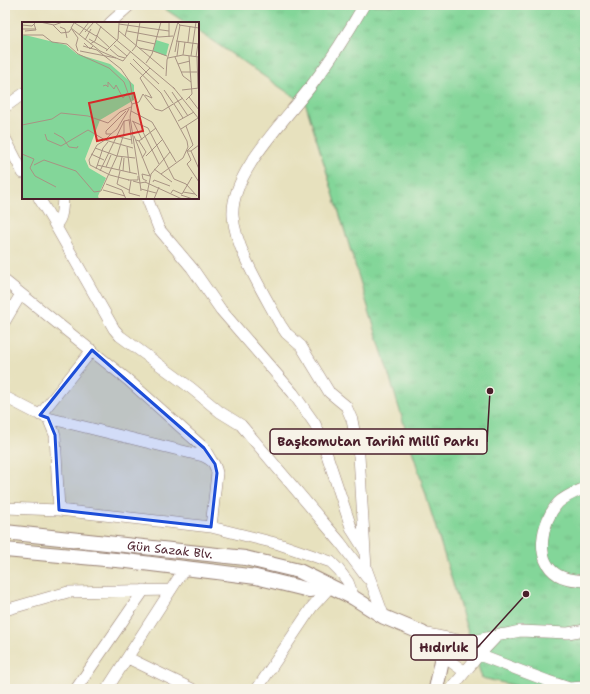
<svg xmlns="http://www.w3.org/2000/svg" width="590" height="694" font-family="'Shantell Sans',sans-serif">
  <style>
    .grass { fill: url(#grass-tufts); stroke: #667a62 }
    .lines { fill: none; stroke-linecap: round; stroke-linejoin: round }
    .minor-casing { stroke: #988074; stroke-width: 12 }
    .major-casing { stroke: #988074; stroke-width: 16 }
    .minor { stroke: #fff; stroke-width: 11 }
    .major { stroke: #fff; stroke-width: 14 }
    .marked { fill: #1d4ed8; fill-opacity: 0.2; stroke: #1d4ed8; stroke-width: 3; stroke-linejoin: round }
    .labels { text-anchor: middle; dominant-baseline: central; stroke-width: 3; stroke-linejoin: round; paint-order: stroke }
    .street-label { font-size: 12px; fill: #4a1f2b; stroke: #f7f3e8 }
    .inset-road { fill: none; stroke: #a89383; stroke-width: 1 }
    .view { fill: #d62828; fill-opacity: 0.15; stroke: #d62828; stroke-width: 2 }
    .inset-edge { fill: none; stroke: #4a1f2b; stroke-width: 2 }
    .leader { fill: none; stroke: #4a1f2b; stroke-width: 1.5 }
    .callout-dot { fill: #4a1f2b; stroke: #f7f3e8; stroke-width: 1.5 }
    .callout { fill: #f7f3e8; stroke: #4a1f2b; stroke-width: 1.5 }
    .callout-label { font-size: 13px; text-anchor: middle; font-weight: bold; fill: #4a1f2b }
  </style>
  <defs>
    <pattern id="grass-tufts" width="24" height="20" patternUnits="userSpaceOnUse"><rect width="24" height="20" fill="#83d699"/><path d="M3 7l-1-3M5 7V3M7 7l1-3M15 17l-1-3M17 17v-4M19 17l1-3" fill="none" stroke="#73b784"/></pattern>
  </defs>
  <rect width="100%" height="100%" fill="#f7f3e8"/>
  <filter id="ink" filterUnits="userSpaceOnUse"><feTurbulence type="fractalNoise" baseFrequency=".025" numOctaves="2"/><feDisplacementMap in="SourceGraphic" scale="8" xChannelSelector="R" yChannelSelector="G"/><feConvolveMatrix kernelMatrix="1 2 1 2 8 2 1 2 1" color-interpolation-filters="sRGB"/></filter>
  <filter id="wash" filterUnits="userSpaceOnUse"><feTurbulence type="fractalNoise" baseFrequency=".012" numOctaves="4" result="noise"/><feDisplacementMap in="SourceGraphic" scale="16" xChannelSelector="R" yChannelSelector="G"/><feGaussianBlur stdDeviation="0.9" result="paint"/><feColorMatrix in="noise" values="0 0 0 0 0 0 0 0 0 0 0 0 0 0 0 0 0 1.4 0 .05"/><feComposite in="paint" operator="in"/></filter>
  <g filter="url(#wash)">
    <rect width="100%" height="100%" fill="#e7e1be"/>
    <path class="grass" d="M159,5H585V689H530L482,678L306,105L198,31V23H186Z"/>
  </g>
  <g filter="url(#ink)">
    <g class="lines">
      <defs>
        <path id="minor" d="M364,5C348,33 330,61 311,86C286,120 230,173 233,216C235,249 265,295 280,324L286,333L301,346L329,392L346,406L352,420L359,456L366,568L384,617
          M110,23L130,5
          M5,107L23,94
          M5,138L23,173
          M39,198L55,225
          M63,198C62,208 63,219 55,225L114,329L120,336L191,388L220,412L241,425L340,542L367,578
          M147,198L159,229L192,268L221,310L293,393L315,424L322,440L352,530L364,549
          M5,281L128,380L204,448L211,460
          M5,321L21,294
          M5,397L34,412L48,418L203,456C212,460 215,463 217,473L211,527
          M40,415L92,350
          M48,418L55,435L59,510
          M585,488C576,492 565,496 558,503C542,521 533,560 558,575C566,580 576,580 585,581
          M5,508L59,510L211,527L279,544L331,562L339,570L348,582L354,598
          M5,610L68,592L171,590
          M422,633L467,642L520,631L568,633L585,630
          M128,658L192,689
          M465,672L443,656L459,640L479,655L548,681L569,688L585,687
          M76,689L144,590
          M107,689L185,568
          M257,689L312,607L330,587
          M451,689L479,655L499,634"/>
        <g id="major">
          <path id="s1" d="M5,532L245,558L299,571L354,598L384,617L422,633L443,656L436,689"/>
          <path d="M5,550L127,561L217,572L256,577L309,590L330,587"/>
        </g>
      </defs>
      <use href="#minor" class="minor-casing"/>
      <use href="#major" class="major-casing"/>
      <use href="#minor" class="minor"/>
      <use href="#major" class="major"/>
    </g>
  </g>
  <path class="marked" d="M92,350L204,448L215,464L217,473L211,527L59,510L55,435L48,418L40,415Z"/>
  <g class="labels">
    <g class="street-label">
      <text stroke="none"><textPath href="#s1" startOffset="166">Gün Sazak Blv.</textPath></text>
    </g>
  </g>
  <g transform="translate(22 22)">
    <rect width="177" height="177" fill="#e7e1be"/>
    <path d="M3,13L44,23L55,32L88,42L112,63V78L78,98L63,137L67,146L84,156L76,174L77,177H0V14Z" fill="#83d699"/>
    <path d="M134,18L147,22L144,34L131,29Z" fill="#83d699"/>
    <path class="inset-road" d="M18,0L32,3L41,0M51,0L74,14M73,0L153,67M147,0V15M52,1L49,6L56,16M97,2L147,9M0,3L10,4L14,0M31,3L39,11L47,10L49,7M157,3L177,6M38,5L43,7L45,16M49,6L78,29L101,39L109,29M0,7H14M3,9L14,8L12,2M97,9L142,47M105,9L137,15L151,14M63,10L72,0M0,13H21L30,20L45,22L56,32L87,46L102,60L110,82M57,13L67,0M74,13L88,26M103,14L107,0M56,16L54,23L56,29M67,17L86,28M63,18L69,7M115,18L133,22M154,19L177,22M166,20L168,4M62,21L68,27L71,24M68,22L73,19L79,4M92,23L105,34M61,24L75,28L99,47L108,60L111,78M117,26L131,29M88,27L96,34L103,36M58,29L94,36M84,29L96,17L97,1M110,29L114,24L118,0M131,29L145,34M153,30L158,3L156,1M161,33L163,20M155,34L157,19M169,34L174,0M153,35L161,54L169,60M174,35L176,22M175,35L176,66M146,36L161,33L177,35M111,37L124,50M108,41L139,71L165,119L166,125L161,136L139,152M124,41L130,32L139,0M156,42L168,39M124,50L137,62M159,50H176M144,54L145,38L156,0M81,64L84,63L86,65V60L92,67L94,63L101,76L105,71M151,65L177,97M142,68L151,81M160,68L177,66M150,70L166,94M123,73L130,76L118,56L128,46M167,75L177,88M164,78L170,72L167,34M152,82L161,96M104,89L84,109V112H89L95,107L107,87M109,89L130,100L154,140M107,97L110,122M110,99L126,106L152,157L164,162L175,174M111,99L120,118M156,99L172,90M0,103L30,97L39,91L66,94L86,101L98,90L109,85M164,104L171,123L165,129L169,138L165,142L177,160M159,107L176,96M121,110L137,142M32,111L41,116L47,125L55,126L56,124M23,112L25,118L39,124L66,108L83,118L89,112M94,114L110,118M112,114L128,154M114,118L117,119L124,130L120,136M117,119L134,106M105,125L108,151M73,126L95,134M165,129H169L177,123M169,129L177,147M0,132L12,137L8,146L13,154L34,165M69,132L82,138M95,134L113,136M124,134L140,118M12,143L22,138L54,149L72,170L79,169L95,134L102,111V99L107,98M75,143L115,152M84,145L89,133M74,147L81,126L86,120M132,147L150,160M97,148L100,135M78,149L102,99M98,149L95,162L107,168M101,149L102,136M88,153L68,143L67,138L75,123L83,118L111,126M88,153L107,158M106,158H116V154M109,158L107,171L118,174M111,159L118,161L119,169M125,159L121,157L120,152L128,154M123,160L160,177M124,160L118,161L108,95L110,82L117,80L121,72L133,87L140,89L161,76M131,160L132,158L148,164M84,162L100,168L104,177M119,167L134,171M81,168L103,174M161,170L173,172M149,171L151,168L160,172L170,155M159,173L171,177M124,177L129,152L148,130M132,177L137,165"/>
    <path class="view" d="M112,71L121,109L75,119L67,81Z"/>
    <rect width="177" height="177" class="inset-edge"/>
  </g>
  <path class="leader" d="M490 391L487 442M526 594L477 648"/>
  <g class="callout-dot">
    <circle cx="490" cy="391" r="4"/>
    <circle cx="526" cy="594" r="4"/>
  </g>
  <g class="callout">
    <rect x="270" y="429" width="217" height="25" rx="4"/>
    <rect x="411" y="635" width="66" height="25" rx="4"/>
  </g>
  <g class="callout-label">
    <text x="378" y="446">Başkomutan Tarihî Millî Parkı</text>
    <text x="444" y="652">Hıdırlık</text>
  </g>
  <rect width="590" height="694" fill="none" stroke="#f7f3e8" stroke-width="20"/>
</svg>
